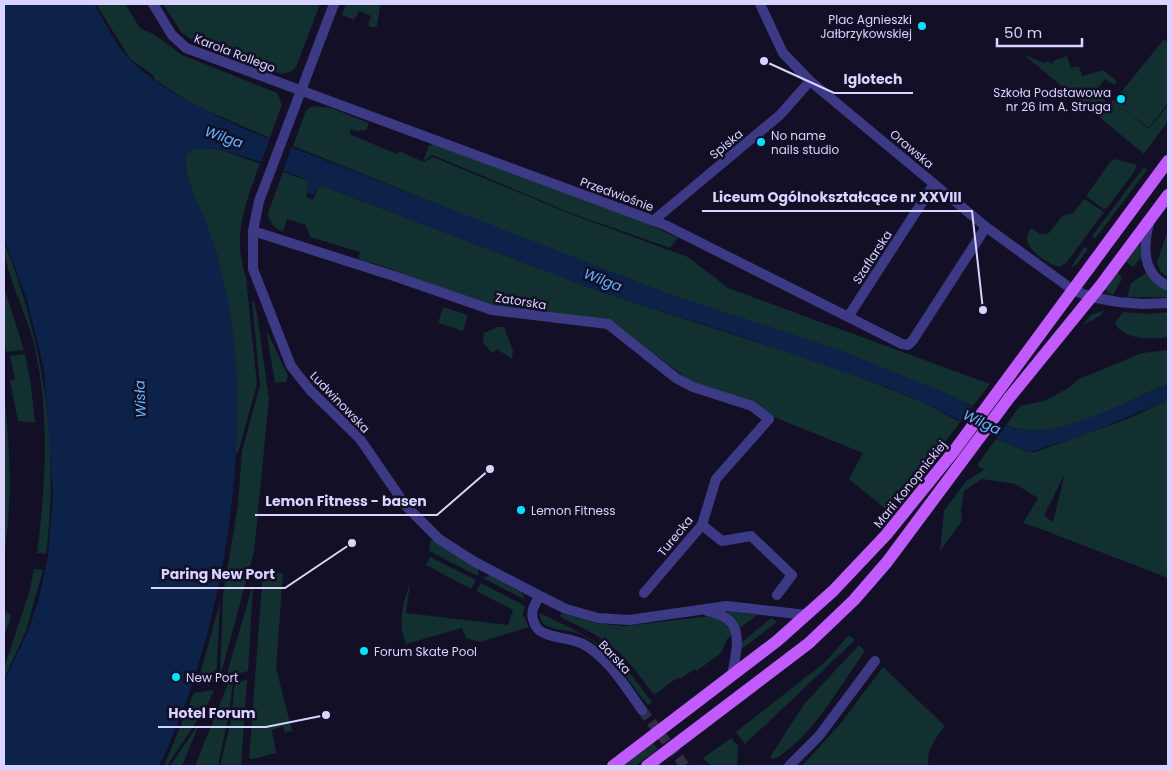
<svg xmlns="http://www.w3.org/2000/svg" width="1172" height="770" font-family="Poppins,sans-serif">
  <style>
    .green { fill: #12302f; fill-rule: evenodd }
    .water { fill: #0c2248 }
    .pier { fill: #130f26 }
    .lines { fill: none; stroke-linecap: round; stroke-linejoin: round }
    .street-tunnel { stroke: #312d47; stroke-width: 10; stroke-dasharray: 10 5; stroke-linecap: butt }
    .street { stroke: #3d3a85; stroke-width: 10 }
    .primary { stroke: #c25bff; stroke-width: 12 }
    .poi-dot { fill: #00e5ff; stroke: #130f26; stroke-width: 2 }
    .labels { text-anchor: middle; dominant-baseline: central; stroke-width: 5; stroke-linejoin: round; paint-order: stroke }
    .poi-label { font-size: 12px; fill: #d9d4ff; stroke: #130f26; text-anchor: start }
    .street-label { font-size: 12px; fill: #d9d4ff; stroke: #130f26 }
    .water-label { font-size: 14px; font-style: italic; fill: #62b6ff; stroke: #130f26 }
    .leader { fill: none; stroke: #d9d4ff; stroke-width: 2 }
    .callout-dot { fill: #d9d4ff; stroke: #130f26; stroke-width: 2 }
    .callout-label { font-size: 14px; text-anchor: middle; font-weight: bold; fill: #d9d4ff; stroke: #130f26; stroke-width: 5; stroke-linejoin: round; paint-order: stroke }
  </style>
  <rect width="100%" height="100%" fill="#130f26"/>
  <path class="green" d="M96,4H125L140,28L155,35L182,55L277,93L282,104L270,138L194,105L155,80L153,75L130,59Z
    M163,4H320L296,67L291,72L281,74L189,38L181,32Z
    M346,4H378L380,6L377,27H370L368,24L371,16L359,11L354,20L342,15Z
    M1164,39L1168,43V103L1149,128L1114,101Z
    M1024,55L1044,63L1048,61L1052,64L1055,60L1067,56L1071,68L1079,66L1082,76L1103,70L1117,81L1114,85L1105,79L1095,92L1109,104L1113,100L1149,129L1168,105V121L1144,154Z
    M313,106L331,108L369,123L366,130L357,131L351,129L349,134L397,154L399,151L424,162L433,157L568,213L688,257L728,288L990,384L973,406L844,352L663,292L512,234L293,146L306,110Z
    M433,144L643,222L678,238L670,248L568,212L433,155L423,161L429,146Z
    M201,148L222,150L260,164C245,204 232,235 246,278L257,384L238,453H235C239,383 234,319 216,252C208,223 183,182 185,155L192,149Z
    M1115,159L1137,165L1134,172L1107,208L1103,209L1086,196L1110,162Z
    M1144,167L1147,170L1095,239L1092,236Z
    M283,172L309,181L306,196L310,199H313L320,185L604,293L837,368L925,403L960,422L924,471L888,511L849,479L863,453L774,417L754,404L693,383L624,331L499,308L382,266L358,259L360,252L310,237L306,225L287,219L283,232C274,228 269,222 268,213Z
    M1084,199L1104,212L1067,262L1059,267C1050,265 1031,252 1028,243C1026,237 1028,233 1031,228L1040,234H1048L1062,216L1073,213Z
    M1168,230V278L1161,272L1157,263Z
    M4,242C43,339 60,446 46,554L37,553C46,484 50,412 34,344C26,311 4,273 4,242Z
    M1138,245L1140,246L1141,258L1133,267L1126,262Z
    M1084,247L1088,249L1077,264L1070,269Z
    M1118,272L1122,279L1113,295L1108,293L1105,289Z
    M1146,273L1156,284L1168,291V297H1127L1131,283Z
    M4,287L24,350L6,352L4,343Z
    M252,301H254L257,314L269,399L254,552L220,677L223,595L238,505L242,451L260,385Z
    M443,307L468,315L463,331L438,323Z
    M1105,310L1100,316L1083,325L1091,315Z
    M1123,312L1149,314L1168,312V337C1152,340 1123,340 1115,323Z
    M498,327H504L513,351L512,359L497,349L492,353L483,343L484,333Z
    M266,329L288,376L286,382L275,383Z
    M1168,350V384C1124,401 1053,447 1006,425L1020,406L1044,401L1070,387L1079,379L1142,353Z
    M25,354L31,385L35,423L18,421L10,381L15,379L10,356Z
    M4,392C10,447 13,500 4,555Z
    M1168,400V578L1051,533L1052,530L1049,532L1023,523L1038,498L1015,484L982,479L964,491L961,511L962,521L940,551L944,511L966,481L984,470L977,465L996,439L1029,452H1035L1130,418ZM1065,473L1053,522L1044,516Z
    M431,539L478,569V576L429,551Z
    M430,557L476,580L471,589L426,565Z
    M34,569L43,570L26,631L4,679V668L29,593Z
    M263,572L283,573L276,668L292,731L285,732L283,726L272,730L276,753L253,759L249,758Z
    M490,575L522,593L525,600L483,578Z
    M410,583L406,613L508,625L513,610L476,591L481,583L525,606L523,615L529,627L480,642L466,638L462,628L406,644C397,622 403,604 410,583Z
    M253,584L248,671L226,677Z
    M220,603L216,681L197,685Z
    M727,611L757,615L740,628Z
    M8,612L11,616L4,636V613Z
    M540,613C568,627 595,638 617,659C630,671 641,688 652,702L648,705L643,699C625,676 609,649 582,635C567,627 538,633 540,613Z
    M561,613L596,623L624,626L711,616L721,619L733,634L727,639L721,653L697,671L694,669L682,678H677L654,695C622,651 611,640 560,617Z
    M771,618L777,622L742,649V642Z
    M849,635L855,640L745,744L736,732L824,663Z
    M859,645L865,651C842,683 808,743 774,759L770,757L805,703Z
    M883,667L945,726C936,738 925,750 929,766H802L840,724Z
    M247,680L241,766H220L231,720L235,682Z
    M233,683L228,719L218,766H195L228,684Z
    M214,690L207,706L167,766H164L194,693Z
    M200,722L182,766H170Z
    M731,738L738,746L737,766H711L703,758Z
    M653,743L658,749L635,766H622Z"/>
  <path class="water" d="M4,4H94C104,20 112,38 124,53C153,87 200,107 240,127L663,292L844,352L951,395L1014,429L1040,431L1058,428L1103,413L1168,384V400L1082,436L1029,452L996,439L925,403L884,386L746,338L604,293L320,185L314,195L307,193L308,180C282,171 228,147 203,148C195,148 191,150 185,155C183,179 198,200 206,222C216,249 223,277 229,306C254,444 221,641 159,766H4V682L28,631L38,602L48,556L53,495L44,369L27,300L4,238Z"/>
  <path class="pier" d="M271,136L293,143L282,174L260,166Z
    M975,404L1007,423L994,441L959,424Z"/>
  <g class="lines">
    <path class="street-tunnel" d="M642,710L685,766"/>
    <path class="street" d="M153,4L172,35L186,48L665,225L902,344L908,345L913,340L986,227
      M334,4L259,201L253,231V269L291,366L310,390L360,439L406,506L439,539L475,562L540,596L566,609L598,618L629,620L727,606L807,615
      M760,4L783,53L810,81L986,227L1073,290L1091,297L1118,302L1143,304L1168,303
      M653,221L780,115L810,81
      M1149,223C1143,247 1142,274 1168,286
      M253,231L397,277L492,310L608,324L676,378L693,387L752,406L769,419L716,479L702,525L644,593
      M848,317L934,184
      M702,525L722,541L751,536L792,575L777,595
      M540,596C532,607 529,616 537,628C544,638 570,637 583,644C608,657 626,688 642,710
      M707,611C747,618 737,646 732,676
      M789,766L819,736L875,661"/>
    <path class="primary" d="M613,766L777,641L833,591L886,535L954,451L1168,161
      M647,766L809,643L854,600L887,562L1009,398L1101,285L1168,195"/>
  </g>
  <g class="poi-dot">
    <circle cx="922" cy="26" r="5"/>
    <circle cx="1121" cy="99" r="5"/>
    <circle cx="761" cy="142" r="5"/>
    <circle cx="521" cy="510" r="5"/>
    <circle cx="364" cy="651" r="5"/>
    <circle cx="176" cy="677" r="5"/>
  </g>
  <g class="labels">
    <g class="poi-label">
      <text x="912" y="19" text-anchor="end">Plac Agnieszki<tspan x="912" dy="14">Jałbrzykowskiej</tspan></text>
      <text x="1111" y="92" text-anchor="end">Szkoła Podstawowa<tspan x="1111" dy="14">nr 26 im A. Struga</tspan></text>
      <text x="771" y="135">No name<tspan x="771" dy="14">nails studio</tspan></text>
      <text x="531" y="510">Lemon Fitness</text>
      <text x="374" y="651">Forum Skate Pool</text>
      <text x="186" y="677">New Port</text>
    </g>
    <g class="street-label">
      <text transform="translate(235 53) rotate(21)">Karola Rollego</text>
      <text transform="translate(726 144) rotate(-40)">Spiska</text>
      <text transform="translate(912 149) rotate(40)">Orawska</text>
      <text transform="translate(617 194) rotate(20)">Przedwiośnie</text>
      <text transform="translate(872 257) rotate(-57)">Szaflarska</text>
      <text transform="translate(521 301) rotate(9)">Zatorska</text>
      <text transform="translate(340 402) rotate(46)">Ludwinowska</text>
      <text transform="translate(910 484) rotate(-51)">Marii Konopnickiej</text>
      <text transform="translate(675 536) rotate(-51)">Turecka</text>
      <text transform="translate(615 657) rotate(47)">Barska</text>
    </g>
    <g class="water-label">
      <text transform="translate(224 137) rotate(19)">Wilga</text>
      <text transform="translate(603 280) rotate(21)">Wilga</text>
      <text transform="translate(140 399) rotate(-92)">Wisła</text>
      <text transform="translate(982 422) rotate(25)">Wilga</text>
    </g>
  </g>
  <path class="leader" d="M764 61L834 93H913M983 310L972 211H702M490 469L437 515H255M352 543L285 588H151M326 715L266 727H158"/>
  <g class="callout-dot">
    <circle cx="764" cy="61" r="5"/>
    <circle cx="983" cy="310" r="5"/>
    <circle cx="490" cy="469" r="5"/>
    <circle cx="352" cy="543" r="5"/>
    <circle cx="326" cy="715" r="5"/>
  </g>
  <g class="callout-label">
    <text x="873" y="84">Iglotech</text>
    <text x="837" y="202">Liceum Ogólnokształcące nr XXVIII</text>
    <text x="346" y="506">Lemon Fitness - basen</text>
    <text x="218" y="579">Paring New Port</text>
    <text x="212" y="718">Hotel Forum</text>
  </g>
  <rect width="1172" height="770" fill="none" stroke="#d9d4ff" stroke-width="10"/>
  <path d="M997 38v8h85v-8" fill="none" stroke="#d9d4ff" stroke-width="2.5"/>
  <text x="1004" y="38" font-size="15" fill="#d9d4ff" stroke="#130f26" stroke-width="4" paint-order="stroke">50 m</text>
</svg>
